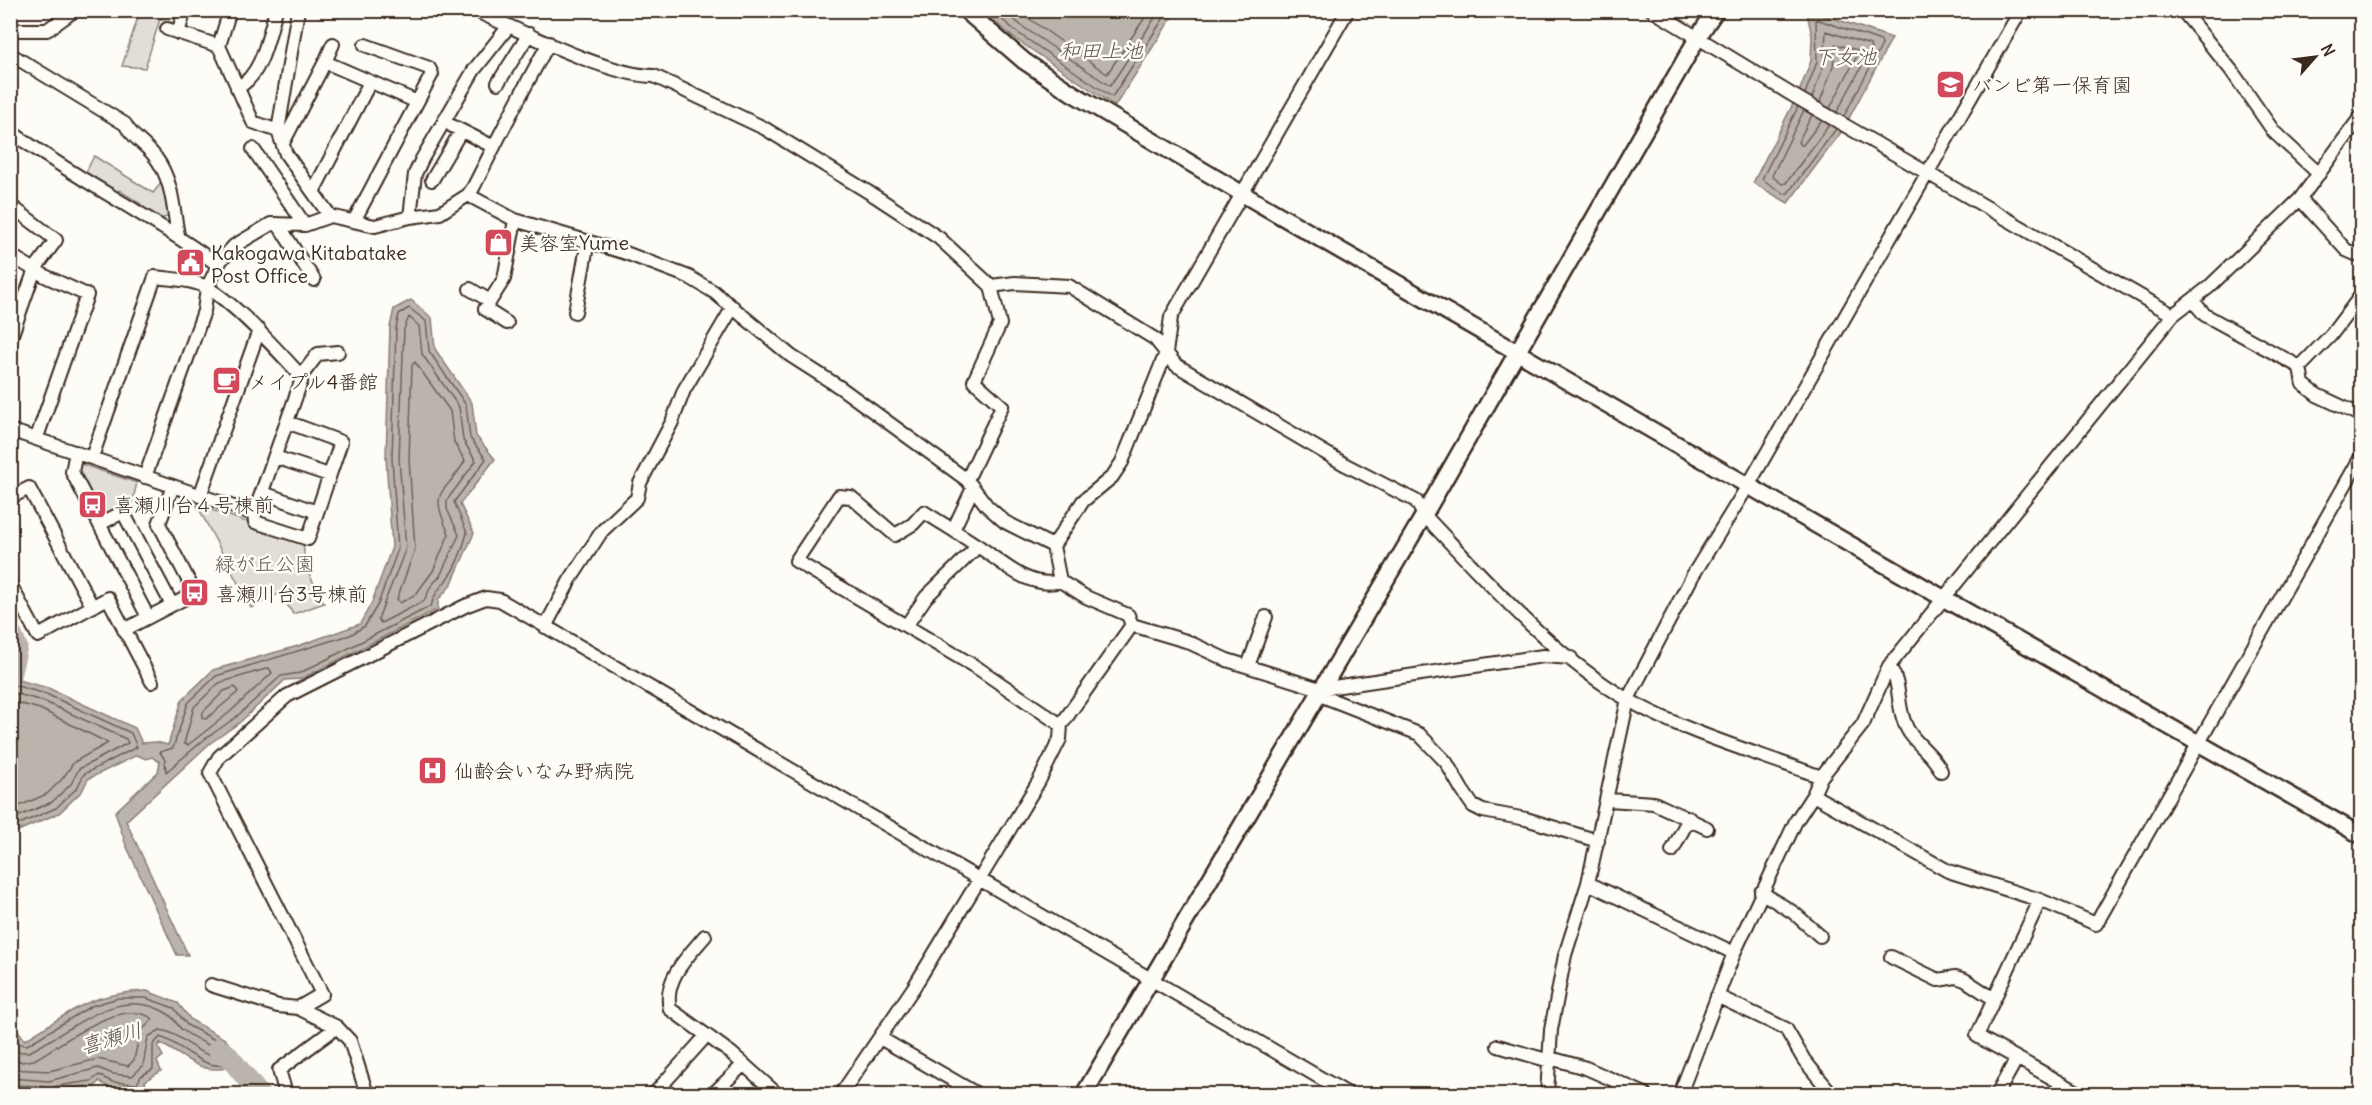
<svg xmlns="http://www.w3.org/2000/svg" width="2372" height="1105" font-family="Delius,'Klee One',sans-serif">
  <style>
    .green { fill: #e1ded7; stroke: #8e847a; stroke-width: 1.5 }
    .water { fill: #bbb4ad; stroke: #887d74; stroke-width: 1.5 }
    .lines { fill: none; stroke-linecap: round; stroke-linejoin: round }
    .shore { stroke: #6e6157; stroke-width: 1.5 }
    .river { stroke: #bbb4ad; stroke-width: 21 }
    .minor-casing { stroke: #3b2a1e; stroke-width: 16 }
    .tertiary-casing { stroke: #3b2a1e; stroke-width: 20 }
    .minor { stroke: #fdfcf7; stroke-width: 12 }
    .tertiary { stroke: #fdfcf7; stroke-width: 15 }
    .labels { text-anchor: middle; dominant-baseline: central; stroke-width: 5; stroke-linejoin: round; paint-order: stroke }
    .poi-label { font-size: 20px; fill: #3b2a1e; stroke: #fdfcf7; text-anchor: start }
    .park-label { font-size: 20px; fill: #64574c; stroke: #fdfcf7 }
    .water-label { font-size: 21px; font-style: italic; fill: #615349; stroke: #fdfcf7 }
  </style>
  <rect width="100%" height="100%" fill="#fdfcf7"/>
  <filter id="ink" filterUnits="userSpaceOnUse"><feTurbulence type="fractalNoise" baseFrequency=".0167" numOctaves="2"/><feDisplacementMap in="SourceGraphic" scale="12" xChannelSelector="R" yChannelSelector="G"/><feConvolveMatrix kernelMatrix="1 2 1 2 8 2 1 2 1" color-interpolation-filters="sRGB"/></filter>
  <g filter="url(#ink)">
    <path class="green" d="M140,11H181L176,24L160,19L145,68L122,66Z
      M94,156L153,193L162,182L170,216L157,220L139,209L141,204L119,190L115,197L84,176Z
      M78,463L137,483L132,503L107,514H100L77,468Z
      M197,505L303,541L305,566L324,603L293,614L280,593L251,608Z"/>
    <path class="water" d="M982,11H1176L1115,106L1014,38Z
      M1812,11L1892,38L1842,131L1788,203L1753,183L1799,92L1811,61L1812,36L1807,13Z
      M411,300L432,318L435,349L472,403L476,436L495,459L460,504L474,533L451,585L438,600V609L301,679L285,680L239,723L209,744L126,821L188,955H177L126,845L115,812L158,772L160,762L152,757L146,759L137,755L88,779L82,791L59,813L11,834V678L48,688L135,728L142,743L156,742L168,745L182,700L213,670L298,646L360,624L372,602L392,547L386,458L390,327L394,309Z
      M147,991L178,1003L191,1020L225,1039L239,1056L242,1065C199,1076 196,1063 160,1043L158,1047L163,1056L157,1061L161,1071L145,1081L147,1091L111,1089L99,1081L95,1087L83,1086L58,1092L11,1091V1021L25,1040C72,1011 89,993 147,991Z"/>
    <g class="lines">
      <path class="shore" d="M991,10L1018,33L1112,97L1169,10
        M1003,10L1023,27L1110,86L1160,10
        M1017,10L1107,74L1150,10
        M1805,94L1817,62L1816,19L1881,41L1882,45L1844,116
        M1812,98L1824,64L1826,31L1870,45L1871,49L1837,112
        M1820,102L1833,66L1835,44L1857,50L1858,54L1830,108
        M1798,107L1762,179L1784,194L1788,193L1836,129
        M1804,110L1772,176L1782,184L1786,183L1829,125
        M1812,115L1798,142L1800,145H1803L1821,121
        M409,308L426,321L429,351L466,405L470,438L486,459L454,502L467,533C463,549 455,569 445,582C438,590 434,595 431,606L300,673L281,676L235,718L205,739L166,772L165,760L160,752L173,748L188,703L216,676L350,635L365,626L378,604L398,549L392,458L396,328L399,314Z
        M409,317L419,326L422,354L459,407L463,440L476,461L447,500V509L459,535L440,576L431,586L424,601L381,623L378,619L406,548L399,458L404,329Z
        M415,362L450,411L454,442L465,461C443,498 428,487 449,534L433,571L416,594L400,603L397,599L415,549L409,459L412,365Z
        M269,668L272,673L230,712L188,745L184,744L194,707L219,683Z
        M10,684L46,694L131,733L137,747L84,774L77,788L56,808L10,828
        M235,687L238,692L206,719L202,718L203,712L224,691Z
        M10,692L43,701L126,739L128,743L79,769L71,784L52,802L10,820
        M10,701L40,709L108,743L74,762L63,778L47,794L10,810
        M10,1033L20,1044L27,1045L91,1006L118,998H146L174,1008L187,1025L221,1043L233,1059C211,1080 181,1042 160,1037L153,1045V1069L141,1076L137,1084L112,1082L99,1075L91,1081L57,1086L49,1091L41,1086L10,1085
        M10,1045L19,1052H29C71,1032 119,982 168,1014C175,1018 177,1027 184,1031C193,1038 205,1043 216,1049L219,1053L217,1056C195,1056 181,1032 160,1030L148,1037L143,1066L132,1076L113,1074L98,1068L49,1081L10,1078
        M10,1057L22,1062L34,1060C62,1045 122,995 153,1019L140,1032L134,1060L128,1066L98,1059L49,1071L10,1069"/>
      <path class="river" d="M10,631L17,647L10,676
        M218,1049L227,1054L259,1094"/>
      <defs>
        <path id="minor" d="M474,10C519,30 608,76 654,76L764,128L878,198L939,238L991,286L1015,283L1069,286L1155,339L1176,365L1346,465L1416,501L1424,515C1487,581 1551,655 1630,701C1689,734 1758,753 1821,777
          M1652,10L1794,96L2173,315
          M2182,10L2231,70L2274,132L2319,174
          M167,29L219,46L253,122L278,131L286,154L330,216
          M10,30H47L75,10
          M178,33L185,10
          M219,46L230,10
          M10,54L125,124C132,138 147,145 156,158C173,181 173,209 178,235
          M325,62L333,44
          M498,83L529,34
          M237,88C263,75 268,36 276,10
          M452,126L494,147
          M10,131C77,180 152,216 218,265
          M278,131L298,10
          M283,143L325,62L415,101
          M253,149L305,225
          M432,180L461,131
          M314,190L370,82
          M468,195L515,220L623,252L689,277L714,292L791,356L841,388L967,480L987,506L1005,522L1053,546L1060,581L1086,597L1128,615L1132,625
          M2300,199L2346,250L2362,257
          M10,205L56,240L35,269L10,340
          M410,217L415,174L422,159L474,70L509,26
          M354,221L432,74L429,68L365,45
          M278,224L314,280
          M10,255L45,276L87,295L37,437
          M470,289L490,301
          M2193,301L2205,315L2300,367L2303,384L2317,395L2362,416
          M575,312L588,241
          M507,323L485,309L504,279L515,220
          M2300,367L2331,335L2362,294
          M301,376L318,354L338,352
          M10,430L254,514L301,382V376C280,353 224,290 196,283C183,279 168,279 155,277L92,457
          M76,452L72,472L148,617
          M275,457L329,475
          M145,477L204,311L207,288L221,260L234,246L271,224L305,225L330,216L375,226L410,217L440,213L468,195L473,188C498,139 522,90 549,43
          M967,480L1002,406L974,381L1000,324L991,286
          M973,488L953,530L924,512L913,524L895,535L851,497L839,496L796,561L979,669L1061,725
          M263,493L317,512
          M200,496L259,330
          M10,498L29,488L92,606
          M254,514L255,522L308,539L341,442L287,422
          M100,524L123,512L172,605
          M978,546C1002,562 1029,590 1060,581
          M1053,546L1083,501L1112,477L1122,462L1166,353L1171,317L1348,10
          M10,584L38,636L108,598L152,682
          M1132,625L1186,641L1227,660L1320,689L1543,656L1571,658
          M906,626L926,597L978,546L953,530
          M545,627L570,580L602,531L637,498L640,483L672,422L684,390L733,307
          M124,630L195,593L159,524L173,486
          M1248,666L1266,617
          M1889,666C1901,683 1897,703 1904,721C1910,742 1933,752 1941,771
          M1317,694L1419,734L1446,762L1462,790L1473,806L1483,811L1526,819L1598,841
          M1813,795L1948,871L2040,900L2096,924L2362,455
          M1608,800L1654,803L1707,828
          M1672,851L1689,818
          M1588,883L1734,953
          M1761,892L1794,913L1820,936
          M2040,900L1977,1036L2081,1094
          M705,936C687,957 663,980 670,1009L731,1053L777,1094
          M1891,957L1938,980L1956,977L1965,980L1994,999
          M211,985L278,1006L298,1008L337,1027L350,1041L367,1094
          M1717,996L1786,1029L1804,1060L1832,1094
          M298,1008L322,994L210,773L219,757L287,696L465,606L486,598L500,600L1348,1094
          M880,1038L977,1094
          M1498,1046L1550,1061
          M1550,1058L1586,1068L1645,1094
          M286,1094L279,1070L337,1027
          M654,1094L706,1036
          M713,1094L744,1064
          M841,1094L914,987L1039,781L1060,739L1061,725L1132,625
          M1547,1094L1551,1030L1565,955L1588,883L1628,699L1693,575L1749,484L2021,10
          M1680,1094L1734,953L1796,821L1813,795L1821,777L1863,724L1889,666L2173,315L2209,287L2300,199L2362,115
          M1997,1094L2017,1058"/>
        <path id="tertiary" d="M965,10L1024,61L1072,93L1241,193L1943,598L2362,836
          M1084,1094L1424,515L1698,37L1716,10"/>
      </defs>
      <use href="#minor" class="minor-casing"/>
      <use href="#tertiary" class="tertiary-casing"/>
      <use href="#minor" class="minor"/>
      <use href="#tertiary" class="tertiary"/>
    </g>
  </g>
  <defs>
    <symbol id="school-square" viewBox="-11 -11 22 22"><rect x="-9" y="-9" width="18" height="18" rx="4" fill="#d1495b" stroke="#fdfcf7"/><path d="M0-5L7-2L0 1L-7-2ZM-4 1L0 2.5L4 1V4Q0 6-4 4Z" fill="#fff"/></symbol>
    <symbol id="shop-square" viewBox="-11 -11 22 22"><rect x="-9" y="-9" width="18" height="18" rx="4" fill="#d1495b" stroke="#fdfcf7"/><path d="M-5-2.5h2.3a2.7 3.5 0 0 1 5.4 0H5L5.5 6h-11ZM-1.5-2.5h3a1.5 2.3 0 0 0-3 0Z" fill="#fff"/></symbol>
    <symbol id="civic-square" viewBox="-11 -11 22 22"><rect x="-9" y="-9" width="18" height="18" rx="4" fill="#d1495b" stroke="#fdfcf7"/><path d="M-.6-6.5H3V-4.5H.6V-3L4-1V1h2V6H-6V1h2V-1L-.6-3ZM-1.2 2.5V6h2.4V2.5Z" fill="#fff"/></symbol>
    <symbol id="cafe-square" viewBox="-11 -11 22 22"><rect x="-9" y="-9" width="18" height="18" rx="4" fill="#d1495b" stroke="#fdfcf7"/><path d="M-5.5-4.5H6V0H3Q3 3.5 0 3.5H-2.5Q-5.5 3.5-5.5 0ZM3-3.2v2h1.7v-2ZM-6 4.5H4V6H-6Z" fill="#fff"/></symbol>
    <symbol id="bus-square" viewBox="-11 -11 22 22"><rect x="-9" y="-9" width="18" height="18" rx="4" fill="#d1495b" stroke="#fdfcf7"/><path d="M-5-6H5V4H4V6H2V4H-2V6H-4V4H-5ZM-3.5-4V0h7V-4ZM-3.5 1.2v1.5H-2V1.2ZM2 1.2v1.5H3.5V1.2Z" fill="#fff"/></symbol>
    <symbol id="hospital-square" viewBox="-11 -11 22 22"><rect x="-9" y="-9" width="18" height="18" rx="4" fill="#d1495b" stroke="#fdfcf7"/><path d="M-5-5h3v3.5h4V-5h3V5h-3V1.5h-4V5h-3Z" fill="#fff"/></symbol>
  </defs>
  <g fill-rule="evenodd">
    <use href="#school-square" x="1934" y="68" width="33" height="33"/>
    <use href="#shop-square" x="482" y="226" width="33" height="33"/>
    <use href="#civic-square" x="174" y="246" width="33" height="33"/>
    <use href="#cafe-square" x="210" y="364" width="33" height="33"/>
    <use href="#bus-square" x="76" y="488" width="33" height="33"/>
    <use href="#bus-square" x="178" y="576" width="33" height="33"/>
    <use href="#hospital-square" x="416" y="754" width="33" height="33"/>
  </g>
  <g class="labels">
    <g class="poi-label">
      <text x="1972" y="84">バンビ第一保育園</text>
      <text x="519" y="242">美容室Yume</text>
      <text x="211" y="252">Kakogawa Kitabatake<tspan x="211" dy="23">Post Office</tspan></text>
      <text x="248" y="381">メイプル4番館</text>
      <text x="114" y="504">喜瀬川台４号棟前</text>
      <text x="216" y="593">喜瀬川台3号棟前</text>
      <text x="454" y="770">仙齢会いなみ野病院</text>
    </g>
    <g class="park-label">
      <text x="265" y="563">緑が丘公園</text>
    </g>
    <g class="water-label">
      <text x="1101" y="50">和田上池</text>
      <text x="1845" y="56">下女池</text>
      <text transform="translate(111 1038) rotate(-16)">喜瀬川</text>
    </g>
  </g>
  <rect width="2372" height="1105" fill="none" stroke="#fdfcf7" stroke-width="36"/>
  <rect x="18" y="18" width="2336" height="1069" fill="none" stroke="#3b2a1e" stroke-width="2" filter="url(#ink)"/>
  <g transform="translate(2315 57) rotate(62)" stroke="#fdfcf7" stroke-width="4.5" paint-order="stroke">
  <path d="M0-4.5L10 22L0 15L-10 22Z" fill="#3b2a1e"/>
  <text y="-9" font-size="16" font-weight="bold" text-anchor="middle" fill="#3b2a1e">N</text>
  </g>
</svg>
